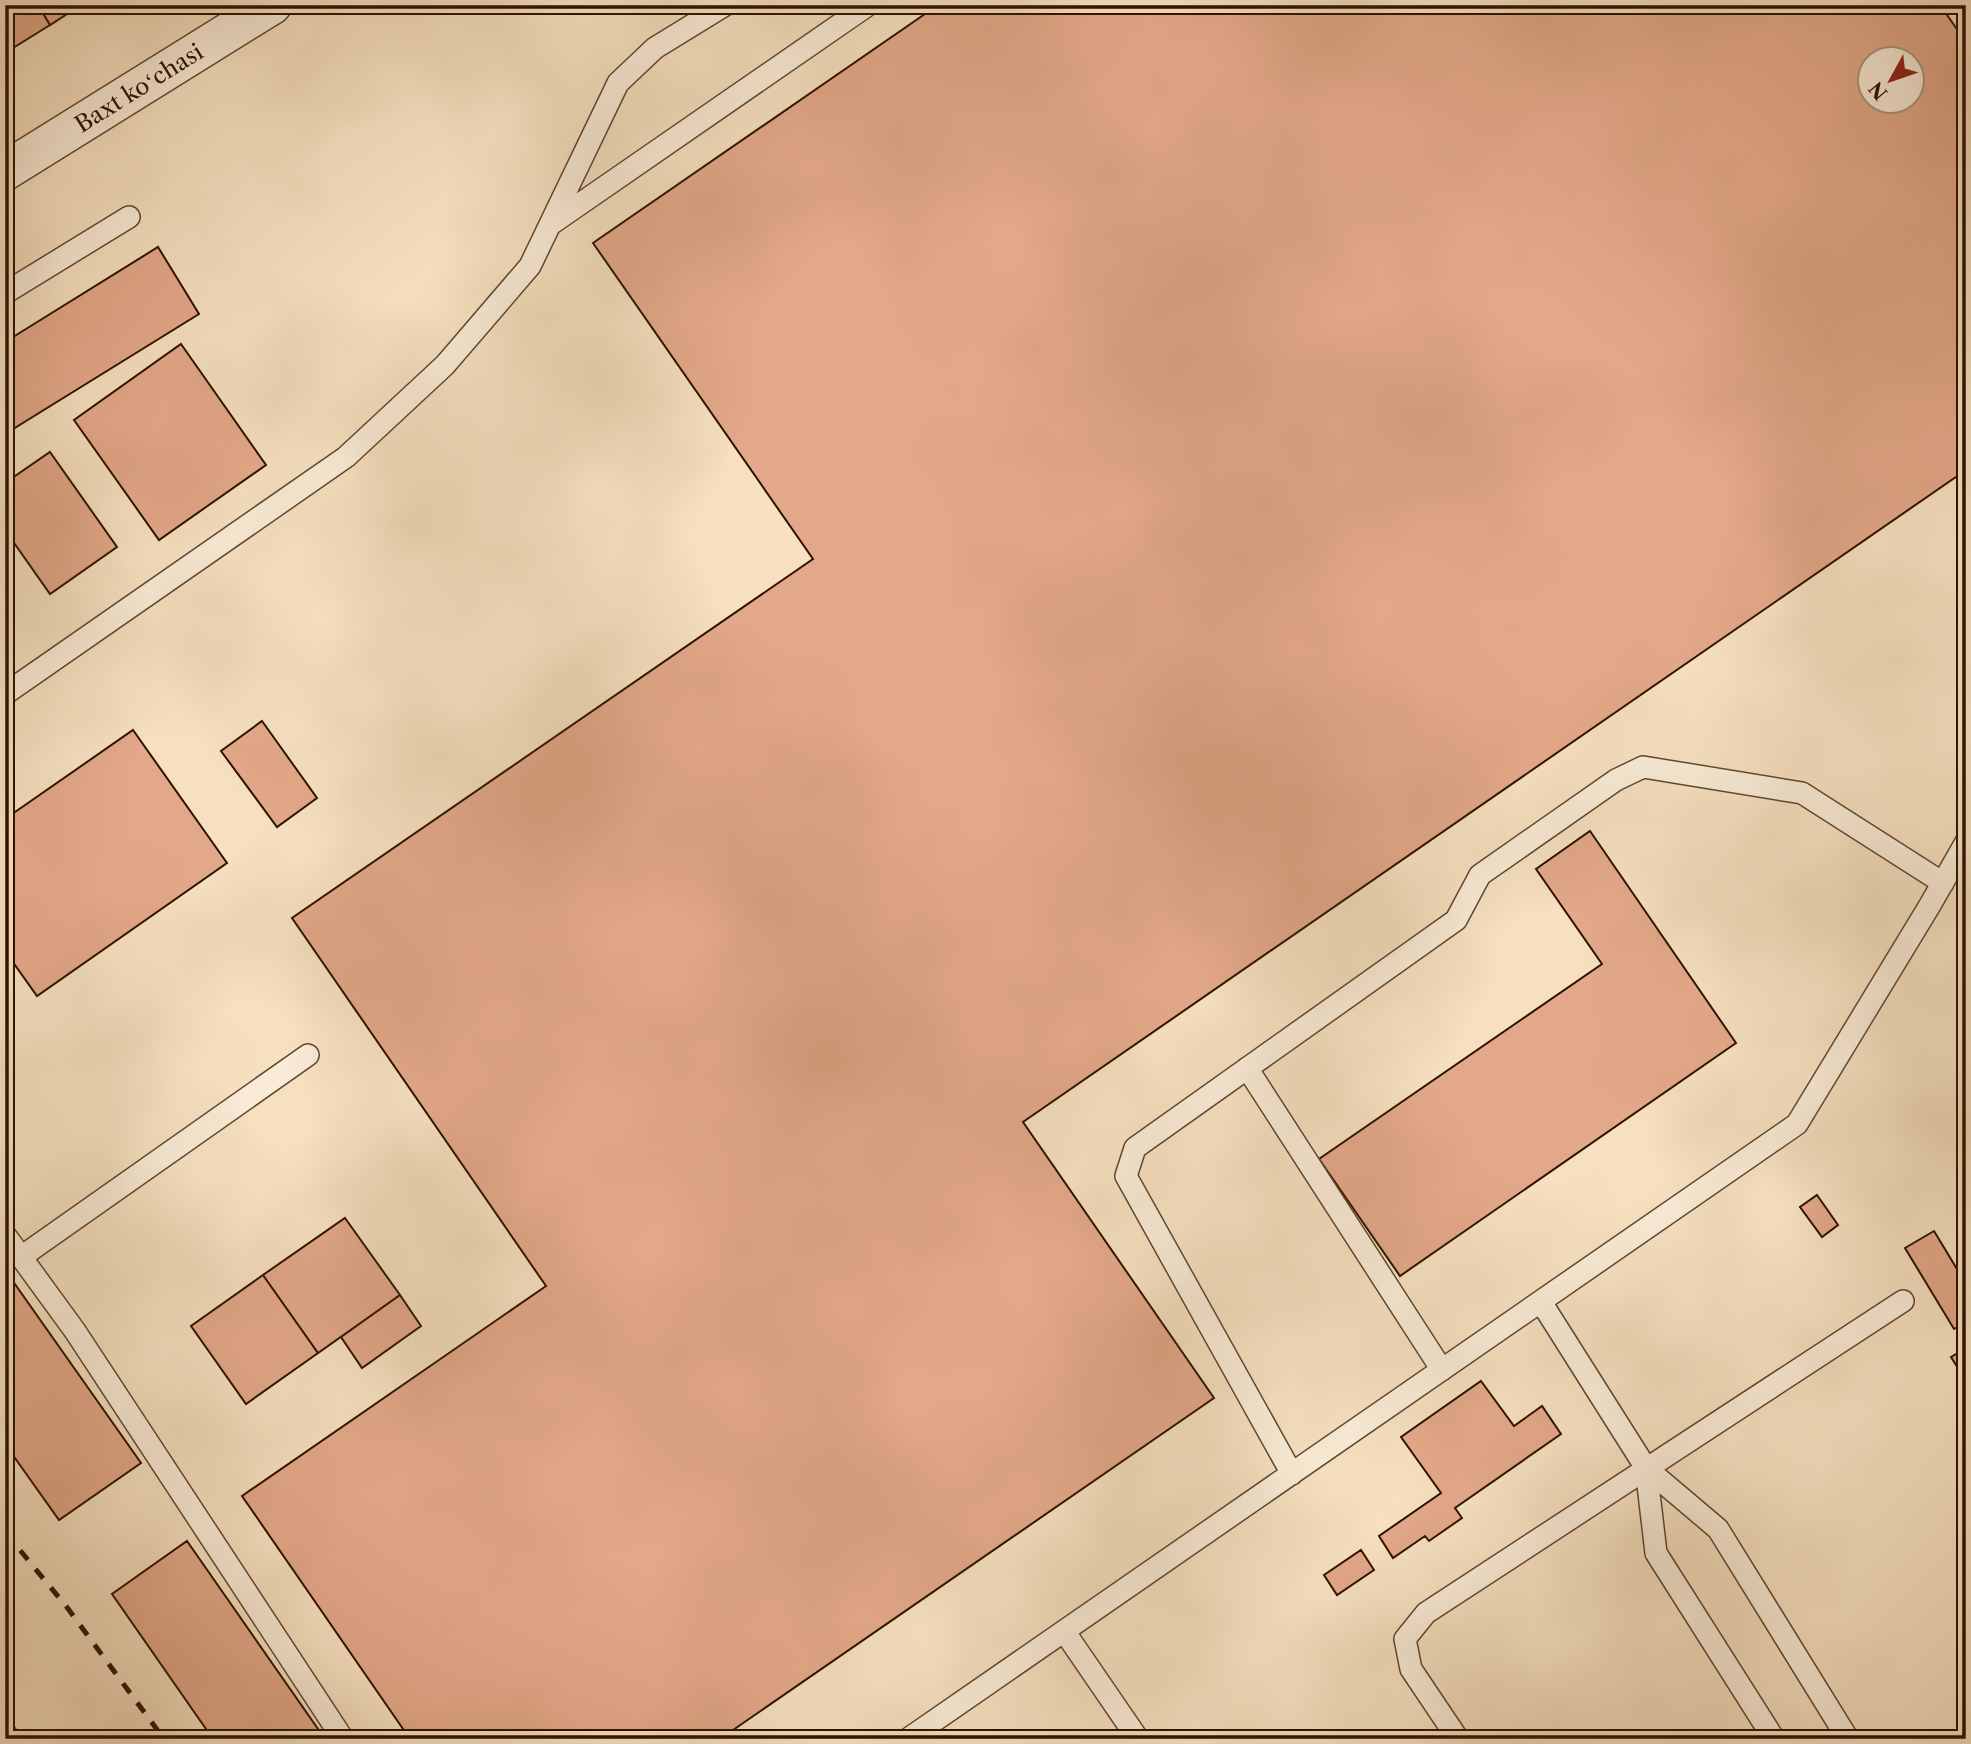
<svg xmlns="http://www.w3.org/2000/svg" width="1971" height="1744" font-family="'Libre Caslon Text',serif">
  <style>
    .building { fill: #e3a889; stroke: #2c1200; stroke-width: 2; fill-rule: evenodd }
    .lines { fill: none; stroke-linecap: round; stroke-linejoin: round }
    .service-casing { stroke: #5e4630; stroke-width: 24 }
    .minor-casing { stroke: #5e4630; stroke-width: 41 }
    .service { stroke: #f9ebd6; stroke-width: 21 }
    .minor { stroke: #f9ebd6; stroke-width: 38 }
    .rail { stroke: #2c1200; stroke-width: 5; stroke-dasharray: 12 12; stroke-linecap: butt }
    .labels { text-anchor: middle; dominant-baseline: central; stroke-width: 7; stroke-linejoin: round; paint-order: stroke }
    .street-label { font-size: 23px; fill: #2c1200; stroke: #f9ebd6 }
  </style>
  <rect width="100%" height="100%" fill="#f6e0c0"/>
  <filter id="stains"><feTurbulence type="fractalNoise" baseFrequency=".00286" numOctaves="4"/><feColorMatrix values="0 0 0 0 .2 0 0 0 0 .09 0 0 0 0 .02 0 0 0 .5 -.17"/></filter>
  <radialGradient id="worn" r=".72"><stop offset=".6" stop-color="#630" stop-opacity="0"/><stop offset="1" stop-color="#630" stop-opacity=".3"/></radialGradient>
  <path class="building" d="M5,5H38L50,25L5,53Z
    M38,5H81L50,25Z
    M938,5H1940L1966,42V470L1023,1122L1214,1398L720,1739H410L242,1496L546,1286L292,918L813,559L593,243ZM1870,60H1912V102H1870Z
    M158,247L199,314L5,434V342Z
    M181,344L266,465L159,540L74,420Z
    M50,452L117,547L50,594L5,530V483Z
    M262,721L317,798L277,827L221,751Z
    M133,730L227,863L37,996L5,951V819Z
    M1590,831L1736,1043L1400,1276L1319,1159L1602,964L1536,869Z
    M1817,1195L1838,1225L1822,1237L1800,1207Z
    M345,1218L400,1295L318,1353L263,1275Z
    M1934,1231L1966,1284V1322L1954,1329L1905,1248Z
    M5,1270L141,1463L59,1520L5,1444Z
    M263,1275L318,1353L246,1404L191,1326Z
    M400,1295L421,1326L362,1368L341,1337Z
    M1966,1348V1381L1951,1357Z
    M1481,1381L1514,1426L1542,1406L1561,1434L1455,1508L1462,1518L1429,1541L1425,1536L1393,1558L1379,1536L1441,1493L1401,1437Z
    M187,1541L325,1739H213L112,1594Z
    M1361,1550L1374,1570L1337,1595L1324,1575Z"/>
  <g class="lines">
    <defs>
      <path id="service" d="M551,224L868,5
        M5,293L129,217
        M5,694L346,457L445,365L530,266L618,83L655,48L725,5
        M1247,1068L1442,1370
        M5,1235L75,1331L343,1739
        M21,1257L308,1055
        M1541,1302L1646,1468L1656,1553L1774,1739
        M1646,1468L1718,1529L1848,1739
        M1292,1474L1126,1176L1135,1148L1456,920L1480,875L1616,780L1643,767L1802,793L1943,883
        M1064,1631L1138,1739
        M5,1733L9,1739
        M908,1739L1797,1124L1930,905L1966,842
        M1458,1739L1411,1669L1405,1639L1426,1613L1903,1301"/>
      <path id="minor" d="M5,171L272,5"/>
    </defs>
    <use href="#service" class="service-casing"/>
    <use href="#minor" class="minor-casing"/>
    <use href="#service" class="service"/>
    <use href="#minor" class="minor"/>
    <path class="rail" d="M5,1532L66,1606L164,1739"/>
  </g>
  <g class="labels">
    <g class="street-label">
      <text transform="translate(139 88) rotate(-32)">Baxt koʻchasi</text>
    </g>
  </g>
  <rect width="1971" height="1744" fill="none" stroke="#f6e0c0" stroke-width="28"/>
  <rect x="7" y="7" width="1957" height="1730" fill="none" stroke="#2c1200" stroke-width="3.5"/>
  <rect x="14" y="14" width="1943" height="1716" fill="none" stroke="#2c1200" stroke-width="2"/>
  <g transform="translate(1891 80) rotate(230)"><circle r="33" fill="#f9ebd6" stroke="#a79480" stroke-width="2"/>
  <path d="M0-5L12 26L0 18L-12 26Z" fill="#8f2418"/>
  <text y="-10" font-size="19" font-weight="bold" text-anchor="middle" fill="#2c1200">N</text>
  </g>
  <rect width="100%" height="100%" filter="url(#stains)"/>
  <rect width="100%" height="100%" fill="url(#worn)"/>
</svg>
